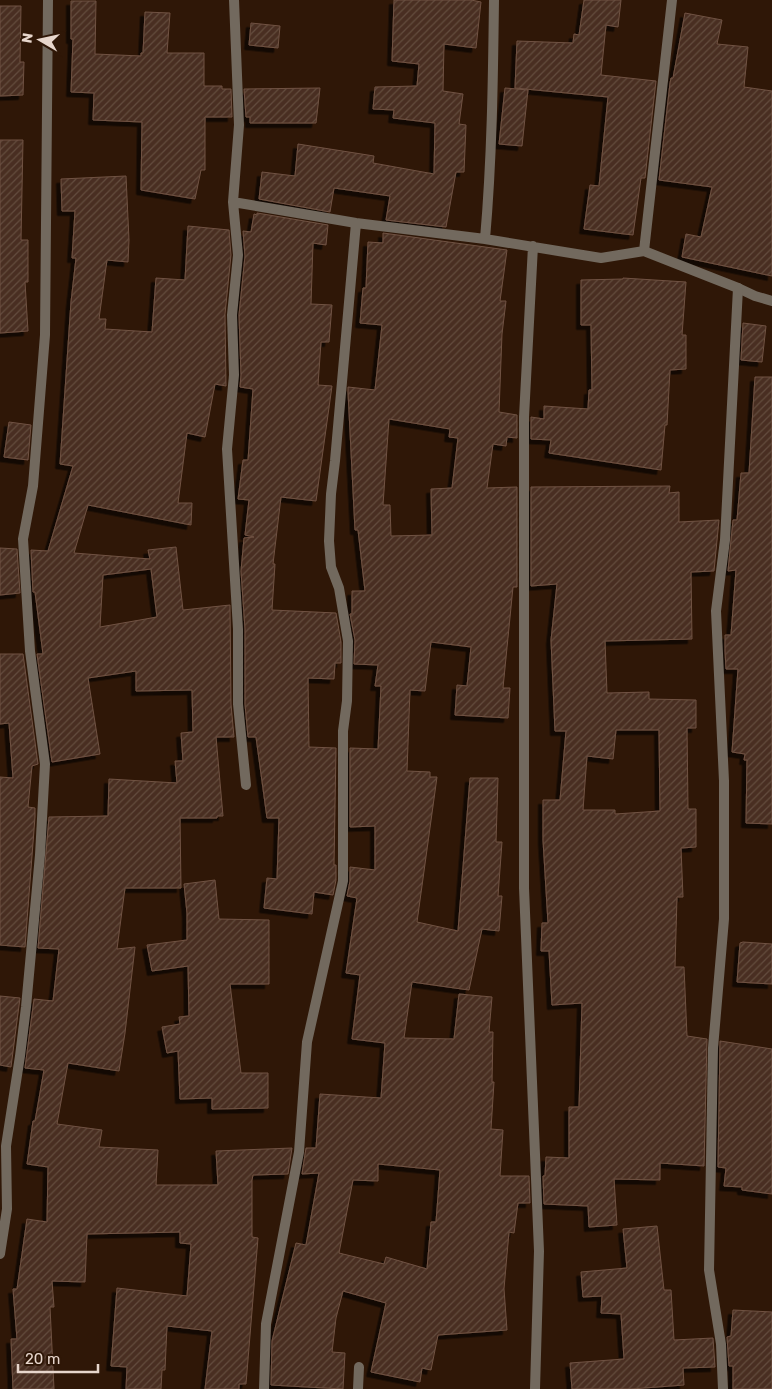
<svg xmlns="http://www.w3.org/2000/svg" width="772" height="1389" font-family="Rubik,sans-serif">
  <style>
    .building { fill: url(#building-hatch); stroke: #705243; fill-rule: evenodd; filter: url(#shadow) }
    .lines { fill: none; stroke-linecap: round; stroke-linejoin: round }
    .lane { stroke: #72695e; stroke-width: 10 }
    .street { stroke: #72695e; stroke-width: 10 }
  </style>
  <defs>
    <pattern id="building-hatch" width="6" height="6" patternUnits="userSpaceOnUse" patternTransform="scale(1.25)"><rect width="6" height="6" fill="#492e20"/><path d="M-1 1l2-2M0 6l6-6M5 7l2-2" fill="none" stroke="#634c3f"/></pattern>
    <filter id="shadow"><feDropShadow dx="-4.5" dy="4.5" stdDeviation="0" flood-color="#0009"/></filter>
  </defs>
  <rect width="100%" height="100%" fill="#2f1707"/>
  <path class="building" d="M394,0H471L481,2L476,48L444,44L443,91L463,94L459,124L466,125L464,172H456L446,227L386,220L390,196L334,188L330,212L259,199L262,172L295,176L298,144L374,156L373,163L434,174L435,123L393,118L394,110L373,109L375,87L417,86L419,64L392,61Z
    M584,0H621L618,27L606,25L601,75L656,81L645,178H641L633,235L584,229L590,185L599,186L608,97L515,88L517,41L573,43L574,34L579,35Z
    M71,1H96L95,54L141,56V53H143L145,12L170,13L167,53H204V86H222V89H231L232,117H205V170H201L195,199L141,190L142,122L93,120L94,93L71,92L73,39H71Z
    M0,6H21L20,62H24L23,95L0,96Z
    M685,13L722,20L717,44L748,47L744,87L772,91V276L682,257L686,234L701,237L712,187L659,180L670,83L671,78H673Z
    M251,23L280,26L278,48L249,45Z
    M320,88L316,123H250V117H246L244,89Z
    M505,88L528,90L522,146L499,144Z
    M0,140H23L21,240H28V282H25L28,331L0,333Z
    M126,176L129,240L128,262L107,260L99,319H106L105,329L152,332L156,278L185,280L188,226L229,230L231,255L225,314L226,386L215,384L205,437L187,433L178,503H192L191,525L88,505L74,553L150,559L148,550L176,547L183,610L230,605L231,704L234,737H216L223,816H217V818H180L181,888H125L117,949L135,947L125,1033L119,1071L68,1063L57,1124L102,1130L99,1147L158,1150L156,1185H218L216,1151L292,1148L288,1174L253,1175L252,1180V1237L258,1238L246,1384H239V1389H205L212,1331L167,1326L165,1370H162L161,1389H126L127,1367L111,1366L117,1288L187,1296L191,1244L180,1243V1232L87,1234L85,1282L52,1281L54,1307H50L54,1389H13L11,1339H17L13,1289H17L27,1219L47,1222L48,1167L27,1164L33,1121H35L44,1070L25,1068L34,999L53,1001L59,949L38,948L49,817L108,816L109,779L177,783L175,761H183L181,733L193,732L192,690L136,691V671L88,678L100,754L52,762L37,654H43L35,592H33L31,550L48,551L73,466L60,464L71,302L76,258H72L75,211H62L61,179ZM151,569L157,617L100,627L103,575Z
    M257,213L328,225L326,245L313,243L311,304L332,305L329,342H321L318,385L332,386L316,501L281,497L273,564H275L272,610L336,613L341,642V663H335L334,679L308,678L309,747L336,748L334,865H336V880L333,895L314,892L312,914L264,908L267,878L277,879L279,818H267L256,737H248L245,704V629L241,571L244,538L254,537L245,535L249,500L238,499L243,460H248L253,389L240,387L241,375L239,315L245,256L243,231L251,232L254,214L257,215Z
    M383,233L507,250L500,301H506L502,334L499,412L517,415V438L507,437L506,446L493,444L487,488L517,487V587H513L503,688H510L508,718L455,715L457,685L467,686L471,647L431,642L425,691L410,690L407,771L430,772V777H437L417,922L458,931L470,778H498L496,842H502L498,896H502L499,931L482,929L469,990L412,982L404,1038L454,1039L459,994L492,997L489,1032H493L492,1082H494L491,1129L503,1130L500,1176H529L530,1203H518L514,1233L509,1232L504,1289L507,1330L438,1335L431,1370L422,1368L420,1382L371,1372L386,1303L343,1291L336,1318L332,1352L345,1353L343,1389L271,1385L272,1341L296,1243L306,1245L319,1173L302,1174L306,1148H316L320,1094L381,1098L385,1043L352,1039L360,975L346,973L357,898L347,896L350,881V867L375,870V826L350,827V748L378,749L381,686H375L378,665L354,664L355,640L350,614H352V591H365L358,530H355L348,392V387L375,390L382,325L360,323L363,288H366L368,242L383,243ZM389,419L450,429L449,437L458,438L452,488L431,489L432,535L391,536L390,505H383ZM378,1164L440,1170L436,1222H431L427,1269L386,1257L384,1264L339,1253L353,1180L378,1181Z
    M623,278L686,282L682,335H686V369L670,370L667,425H665L661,470L549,453L551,440L531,439V417L544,419V406L588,409L589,390H592L591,325H581V280L623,279Z
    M743,323L766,326L762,362L741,360Z
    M755,377H772V824L746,823L747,760H744L745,754L732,752L738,669H726L725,651V635H731L736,570L728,571L733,520H737L741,473H749Z
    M9,422L31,425L28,460L4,457Z
    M670,486L669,493L679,492V522L719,520L714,571L691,572L692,639L605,641L607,693L649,692V699L696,700V728H687L688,809H696V847L681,848L683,897H677L675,967H684L687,1036L707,1039L704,1166L660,1163V1180L614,1179L617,1225L589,1227L588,1206L544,1204L543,1176H545L546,1157L569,1158V1107H579L582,1003L552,1005L549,951H541L542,923H548L543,840V800H560L566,731H555L551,640L557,584L531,586V487ZM616,730H659L660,811L615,814V810H583L587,756L613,759Z
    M0,548L17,549L20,593L0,595Z
    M0,654H23L38,764L32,766L28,807L35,808V817L25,947L0,945V777L13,778L9,723L0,724Z
    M215,880L219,919L269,920V984H230L241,1073H268V1108L212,1109V1098L180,1099L178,1051L167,1053L162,1027L180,1024L179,1017L189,1016L188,966L152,971L147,945L187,940V913L184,884Z
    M743,942L772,944V984L737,982L740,943Z
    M0,996L20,998L11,1067L0,1065Z
    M720,1041L772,1049V1194L742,1190V1187L724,1186L726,1168L718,1167Z
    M657,1226L664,1290H671L674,1340L713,1338L715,1367L683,1368L684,1385L631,1389H572L570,1363L624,1359L621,1314L601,1313L602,1296L583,1297L581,1272L627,1268L623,1229Z
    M733,1310L772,1312V1389H733V1366H729L727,1337L731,1336Z"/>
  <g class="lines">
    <path class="lane" d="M738,288L755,296L772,301"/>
    <path class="street" d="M234,0L239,125L233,202L238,255L232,315L234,375L227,449L238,629V704L246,785
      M233,202L356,223L485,239L601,258L644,251L738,288L725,540L716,611L724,781V919L713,1048L709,1270L721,1344L723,1389
      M485,239C492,159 493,80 494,0
      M533,246L524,417V888L539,1251L535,1389
      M644,251L672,0
      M0,1254L7,1209L6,1146L20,1056L26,1007L40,855L45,764L30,651L23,539L33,486L45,335L48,0
      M264,1389L266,1324L299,1152L307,1042L343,881V731L347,701L348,641L339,588L331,567L329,541L331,494L335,461L356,223
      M358,1389L359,1367"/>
  </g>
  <g transform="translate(40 40) rotate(279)" stroke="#2f1707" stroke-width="4" paint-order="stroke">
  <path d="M0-4L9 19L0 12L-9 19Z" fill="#e7d6cc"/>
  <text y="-8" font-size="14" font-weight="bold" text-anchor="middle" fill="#e7d6cc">N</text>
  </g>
  <path d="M18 1364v8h80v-8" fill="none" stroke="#e7d6cc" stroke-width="2.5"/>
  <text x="25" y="1364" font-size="15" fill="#e7d6cc" stroke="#2f1707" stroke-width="4" paint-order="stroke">20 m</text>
</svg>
